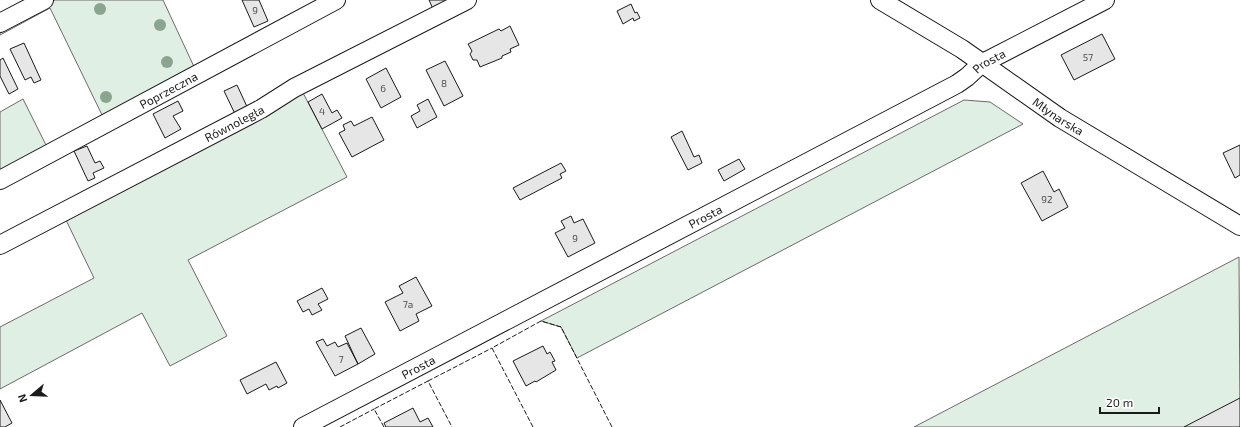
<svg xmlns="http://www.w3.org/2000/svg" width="1240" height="427" font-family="'Exo 2',sans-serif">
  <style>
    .green { fill: #e0efe3; stroke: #6a6a6a }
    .building { fill: #e6e6e6; stroke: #1a1a1a }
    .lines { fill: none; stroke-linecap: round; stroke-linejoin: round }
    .minor-casing { stroke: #1a1a1a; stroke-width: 20 }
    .minor { stroke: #fff; stroke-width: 18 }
    .fence { stroke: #1a1a1a; stroke-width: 1; stroke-dasharray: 5 2; stroke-linecap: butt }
    .tree { fill: #8aa48f }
    .labels { text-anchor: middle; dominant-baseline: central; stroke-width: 3; stroke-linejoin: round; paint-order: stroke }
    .number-label { font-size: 10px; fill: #4d4d4d }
    .street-label { font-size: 12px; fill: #1a1a1a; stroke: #fff }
  </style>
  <rect width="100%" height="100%" fill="#fff"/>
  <path class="green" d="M55,0H163L196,71L104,119L50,8L0,35V32L15,22Z
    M302,91L347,177L188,260L227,336L170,366L142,313L0,389V327L94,278L65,218Z
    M23,99L48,149L0,174V112Z
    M964,100L990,102L1023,124L577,358L561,327L541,321Z
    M1239,257L1240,427H914Z"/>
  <path class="building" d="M242,0H259L268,21L254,27Z
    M429,0H445L446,2L433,9Z
    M631,4L635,13L637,12L640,18L634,21L633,18L623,24L617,11Z
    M510,26L519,45L510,49L511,52L502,56V58L480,67L477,60H473L470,54L472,51L468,44L499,29L501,31Z
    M1102,34L1115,59L1074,80L1061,55Z
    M24,43L41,80L34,83L31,77L25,80L10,49Z
    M3,58L18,89L9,94L0,76V60Z
    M445,61L463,96L444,106L426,70Z
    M386,68L401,97L381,108L366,79Z
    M237,85L249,111L236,116L224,91Z
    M322,94L332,113L337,110L342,118L322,129L308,102Z
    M428,99L437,117L417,128L411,116L420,111L417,105Z
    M178,101L183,111L173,116L181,129L165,138L153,114Z
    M372,117L384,140L352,157L339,133L345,130L343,125L351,121L354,126Z
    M682,131L694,157L699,155L702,163L688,170L671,137Z
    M1240,145V175L1235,178L1223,153Z
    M87,146L95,163L100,161L104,168L93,173L95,178L88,181L74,151Z
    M739,159L745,169L724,181L718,170Z
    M561,163L566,171L560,174L562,178L520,200L513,188Z
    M1043,171L1054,192L1059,189L1068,207L1042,221L1021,183Z
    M571,216L574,223L583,219L595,243L568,257L555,233L565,228L561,221Z
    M416,277L432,306L416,314L419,321L400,331L385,302L403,293L399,286Z
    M322,288L328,299L318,304L322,310L312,315L309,309L303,312L297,301Z
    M361,328L375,354L358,364L345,336Z
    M323,339L327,346L335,342L338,347L347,343L358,364L335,376L316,342Z
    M543,346L547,354L550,352L555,361L552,362L556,370L536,382L535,381L526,386L513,361Z
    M276,362L287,383L278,388L277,386L269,390L266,384L247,394L240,380Z
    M1240,398V427H1184Z
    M0,400L12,423L5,427H0Z
    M413,408L420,422L428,418L433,427H386L384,423Z"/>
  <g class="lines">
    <defs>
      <g id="minor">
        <path id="s1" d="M880,0L962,49L1060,118L1240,226"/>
        <path d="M0,23L44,0"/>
        <path id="s2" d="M0,180L336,0"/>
        <path id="s3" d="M0,245L261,109L294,88L467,0"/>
        <path id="s4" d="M303,427L957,84L967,77L981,64L1105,0"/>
      </g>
    </defs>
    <use href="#minor" class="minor-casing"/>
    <use href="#minor" class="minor"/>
    <path class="fence" d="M428,381L492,348
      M340,427L374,409
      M384,427L374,409L428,381L452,427
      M533,427L492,348L541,321L561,327L612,427"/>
  </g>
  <g class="tree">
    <circle cx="100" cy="9" r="6"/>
    <circle cx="160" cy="25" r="6"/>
    <circle cx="167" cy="62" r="6"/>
    <circle cx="106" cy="97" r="6"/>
  </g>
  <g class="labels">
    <g class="number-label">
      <text x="255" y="10">9</text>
      <text x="1088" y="57">57</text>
      <text x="444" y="83">8</text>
      <text x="383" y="88">6</text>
      <text x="322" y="111">4</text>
      <text x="1047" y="199">92</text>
      <text x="575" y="238">9</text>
      <text x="408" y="304">7a</text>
      <text x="341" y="359">7</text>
    </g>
    <g class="street-label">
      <text stroke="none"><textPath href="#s4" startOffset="778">Prosta</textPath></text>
      <text stroke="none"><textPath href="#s2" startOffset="191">Poprzeczna</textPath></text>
      <text stroke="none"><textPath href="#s1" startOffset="213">Młynarska</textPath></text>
      <text stroke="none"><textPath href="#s3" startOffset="264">Równoległa</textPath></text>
      <text stroke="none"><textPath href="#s4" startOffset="454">Prosta</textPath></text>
      <text stroke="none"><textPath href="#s4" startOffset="130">Prosta</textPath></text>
    </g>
  </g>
  <g transform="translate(32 395) rotate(251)" stroke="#ffffff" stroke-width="3" paint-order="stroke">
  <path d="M0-3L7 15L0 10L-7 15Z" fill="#1a1a1a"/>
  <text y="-6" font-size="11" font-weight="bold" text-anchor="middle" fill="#1a1a1a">N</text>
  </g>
  <path d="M1100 407v6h59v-6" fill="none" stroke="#1a1a1a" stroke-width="2"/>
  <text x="1106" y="407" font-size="12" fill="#1a1a1a" stroke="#ffffff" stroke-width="3" paint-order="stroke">20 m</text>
</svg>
